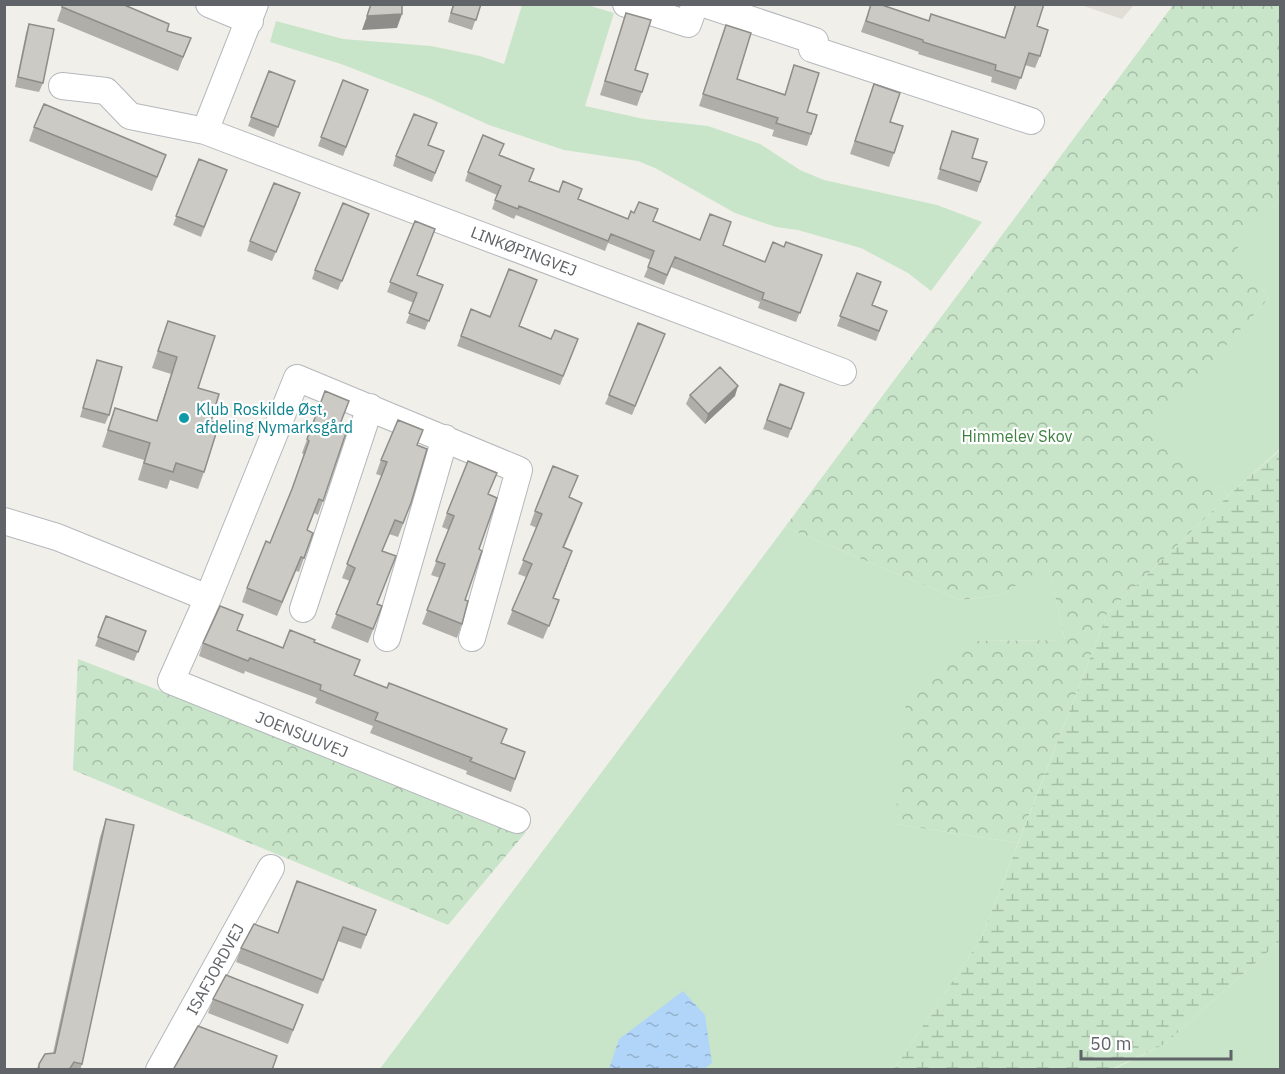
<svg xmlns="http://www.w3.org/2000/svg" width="1285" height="1074" font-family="'IBM Plex Sans',sans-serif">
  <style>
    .education { fill: #e0ded7 }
    .green { fill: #c8e5c9 }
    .forest { fill: url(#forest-crowns) }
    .wetland { fill: url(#wetland-marsh) }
    .water { fill: url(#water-ripples) }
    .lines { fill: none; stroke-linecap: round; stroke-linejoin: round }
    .minor-casing { stroke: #b5b8bc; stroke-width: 28 }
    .minor { stroke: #fff; stroke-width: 26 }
    .wall { fill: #afaea9 }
    .shaded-wall { fill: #8f8d8a }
    .building { fill: #cccac5; stroke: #8f8d8a; stroke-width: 1.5 }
    .culture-dot { fill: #0f9aa8; stroke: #fff; stroke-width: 2 }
    .labels { text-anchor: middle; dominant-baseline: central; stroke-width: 4.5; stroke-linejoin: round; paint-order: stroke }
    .street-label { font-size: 16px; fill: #606367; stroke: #fff }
    .culture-label { font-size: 16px; fill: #0d838f; stroke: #fff; text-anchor: start }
    .park-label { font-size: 16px; fill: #3d8143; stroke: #fff }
  </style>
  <defs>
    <pattern id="forest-crowns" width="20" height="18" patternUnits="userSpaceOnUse" patternTransform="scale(1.5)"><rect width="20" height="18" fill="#c8e5c9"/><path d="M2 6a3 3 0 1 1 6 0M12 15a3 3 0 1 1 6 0" fill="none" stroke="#a6bda7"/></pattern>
    <pattern id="wetland-marsh" width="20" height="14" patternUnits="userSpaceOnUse" patternTransform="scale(1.5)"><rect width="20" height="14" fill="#c8e5c9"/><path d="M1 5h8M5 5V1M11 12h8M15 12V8" fill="none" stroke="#a6bda7"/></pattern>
    <pattern id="water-ripples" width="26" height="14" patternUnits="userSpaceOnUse" patternTransform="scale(1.5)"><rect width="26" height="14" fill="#b1d5f8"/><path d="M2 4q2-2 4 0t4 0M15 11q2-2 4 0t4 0" fill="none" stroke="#93b0cd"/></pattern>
  </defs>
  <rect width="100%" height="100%" fill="#f0efe9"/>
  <path class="education" d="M1081,5L1134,4V5L1122,19Z"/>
  <path class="green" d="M522,5H587L614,13L585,106L644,119L708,126L760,144L800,170L824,180L937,205L982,222L931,291L908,273L861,248L798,230L776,227L735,213L655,168L638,161L564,150L489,125L429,98L341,64L270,42L276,21L343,39L431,46L480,56L504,64Z
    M1280,198V449L1229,495L1149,430L1269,298L1234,251Z
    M785,527L960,600L1001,595L1048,564L1065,640L967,641L895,824L1018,843L981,939L894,1069L379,1070Z
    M1280,941V1069L1112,1070L1165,1044Z"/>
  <path class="forest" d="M1173,5H1280V198L1235,251L1269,298L1150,430L1229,495L1107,614L1018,843L895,824L906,701L967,641L1065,640L1048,565L1001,595L960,600L785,527Z
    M78,659L526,832L448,925L73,770Z"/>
  <path class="wetland" d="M1280,450V941L1165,1044L1112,1069H894L981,939L1107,614L1229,495Z"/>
  <path class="water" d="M683,991L705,1015L712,1063L704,1069H609L619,1039Z"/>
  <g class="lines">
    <defs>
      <path id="minor" d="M209,4L250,21
        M255,4L205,131L843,372
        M626,4L688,24L695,4
        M704,4L815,41L812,49L1031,121
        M62,86L106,91L130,116L205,131
        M4,521L57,537L208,598
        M303,609L370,407
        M387,638L445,438
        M472,638L519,470L297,378L208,598L171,681L517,820
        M159,1070L271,868"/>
    </defs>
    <use href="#minor" class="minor-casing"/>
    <use href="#minor" class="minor"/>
  </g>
  <path class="wall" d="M63,4L191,38L178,71L57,21Z
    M453,4H481L472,30L448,22Z
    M871,4L929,21L1005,37L1015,4H1044L1037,26L1040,56L1035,68L1025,65L1016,90L991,82L992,77L918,54L919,52L861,32Z
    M626,13L635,70L642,92L637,106L600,95Z
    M29,24L43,83L39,92L15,87L26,33Z
    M726,25L737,79L785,94L794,65L807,112L811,134L807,146L772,136L774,130L699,106Z
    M269,71L295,81L274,137L248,126Z
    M343,80L368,90L343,156L318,146Z
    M874,84L890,122L894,153L889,167L850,154Z
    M34,127L166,155L152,191L29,141Z
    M949,141L972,158L987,162L977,192L937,179Z
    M428,145L444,151L432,182L393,166L396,156Z
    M500,155L530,181L578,199L628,219L653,221L700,240L723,245L765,262L784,247L822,255L796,322L758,308L760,302L671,267L664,285L644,277L651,260L608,243L605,251L516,215L514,219L492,209L497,195L465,181L468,172Z
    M199,159L227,170L201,237L173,225Z
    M297,203L272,261L247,251L250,241Z
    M369,214L338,290L312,279L315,270Z
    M415,221L417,275L443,285L425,330L406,323L414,303L387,292Z
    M857,273L872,305L887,311L876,341L837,326Z
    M471,309L519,326L551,339H578L560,385L457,346Z
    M168,321L198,388L211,421L204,472L198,489L170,480L167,489L138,480L144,460L102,447L115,408L156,421L171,374L152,368Z
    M665,334L632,415L605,404L609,395Z
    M97,360L109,415L105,424L80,417Z
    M780,384L804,393L788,438L763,429Z
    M325,391L340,425L323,501L318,515L314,513L307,531L304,558L299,572L296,571L277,616L242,602L247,588L270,543L292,489L304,455L302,453Z
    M690,395L735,396L705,424L686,404Z
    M418,445L406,517L398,537L389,534L382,551L378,604L382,606L368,643L331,628L350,581L342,578L382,476L376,474L381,460Z
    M489,495L479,549L465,600L462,624L457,638L422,624L440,578L431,575L449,530L442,527L447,513Z
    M569,497L577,517L564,548L567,565L554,598V614L543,639L507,624L526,577L518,574L537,528L530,525L535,511Z
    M106,616L146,631L134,661L95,646Z
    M238,630L283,648L314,642L355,675L502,743L525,752L511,792L466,774L467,771L370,733L373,726L315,703L317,698L245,671L244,674L199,656L203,643Z
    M106,819L82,1064L80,1070H36L39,1064L53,1053L100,837Z
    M376,910L361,949L338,941L318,994L236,962L241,948L278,933Z
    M213,999L303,1005L288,1044L208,1013Z"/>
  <path class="shaded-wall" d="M402,14L397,28L362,30L367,16Z
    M738,386L735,396L705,424L708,414Z
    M572,551L567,565L548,611L553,598Z"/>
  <path class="building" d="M63,4H122L169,24L167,31L191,38L183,57L62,7Z
    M371,4H402V14L367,16Z
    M454,4H481L476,20L451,13Z
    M871,4H879L929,21L931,14L1005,38L1016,4H1044L1037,26L1048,30L1040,56L1029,53L1021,78L995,70L996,65L923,42V40L866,21Z
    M626,13L651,20L635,70L648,74L642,92L605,81Z
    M29,24L54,29L43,83L18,77Z
    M726,25L751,33L737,79L785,95L794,65L819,73L807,112L817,115L811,134L776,123L778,118L703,94Z
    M269,71L295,81L278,127L251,117Z
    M343,80L368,90L346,147L321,137Z
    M874,84L900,93L890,122L903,126L894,153L855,141Z
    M44,104L166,155L157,177L34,127Z
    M414,114L437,123L428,145L444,151L435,173L396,156Z
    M952,131L978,139L972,158L987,162L980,182L940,169Z
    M483,135L504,144L499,155L534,169L529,181L559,192L563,181L582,189L578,199L628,219L631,211L634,213L639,202L658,209L653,221L700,240L710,214L731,222L723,245L765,262L773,242L784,247L786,242L822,255L800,313L762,299L764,293L675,257L667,275L648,267L654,251L611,234L608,241L519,206L518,209L495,200L501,186L468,172Z
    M199,159L227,170L204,227L176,216Z
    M274,183L300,193L276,252L250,241Z
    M343,203L369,214L342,281L315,270Z
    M415,221L435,229L417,275L443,285L429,321L409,313L417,293L390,282Z
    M509,269L537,280L519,326L551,339L555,330L578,339L563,376L461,336L471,309L490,317Z
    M857,273L881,282L872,305L887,311L879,331L840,316Z
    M168,321L215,336L198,388L219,394L211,421L219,424L204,472L176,463L173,472L144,463L150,443L108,430L115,408L157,421L177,357L158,351Z
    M638,323L665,334L635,406L609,395Z
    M97,360L122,367L109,415L83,408Z
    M720,367L738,386L708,414L690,395Z
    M780,384L804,393L791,429L767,420Z
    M325,391L349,401L340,424L348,427L323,501L319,499L307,530L313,533L304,558L301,557L282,602L247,588L266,541L270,543L292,489L309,441L307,439Z
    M398,420L423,430L417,445L427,449L411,503L403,523L395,520L382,551L396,556L377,604L382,606L373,629L336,614L355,568L347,564L387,462L381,460Z
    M468,461L497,473L488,494L497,498L479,549L482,551L465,600L468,601L462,624L427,610L445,564L436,561L454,516L447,513Z
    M553,466L578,476L569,497L582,503L563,547L572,551L553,598L559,600L549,626L512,610L532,564L523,560L542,514L535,511Z
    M220,606L243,615L237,630L283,648L290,630L315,640L314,642L360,660L354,675L387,688L389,683L507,729L501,743L525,752L515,779L470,761L472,758L375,720L378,713L320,690L321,685L250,658L248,661L203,643Z
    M106,616L146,631L138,652L98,637Z
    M106,819L134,825L82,1064L74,1062L69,1070H39V1064L45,1054L55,1053Z
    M297,881L376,910L366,935L343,927L323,980L241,948L254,924L278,933Z
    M226,975L303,1005L293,1030L213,999Z
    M198,1026L277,1056L272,1070H173Z"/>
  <circle class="culture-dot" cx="184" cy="418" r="6"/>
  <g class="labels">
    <g class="street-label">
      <text transform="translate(524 251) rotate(21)">LINKØPINGVEJ</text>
      <text transform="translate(302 734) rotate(22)">JOENSUUVEJ</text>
      <text transform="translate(215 969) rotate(-61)">ISAFJORDVEJ</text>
    </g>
    <g class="culture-label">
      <text x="196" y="409">Klub Roskilde Øst,<tspan x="196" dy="18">afdeling Nymarksgård</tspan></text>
    </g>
    <g class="park-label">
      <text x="1017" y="436">Himmelev Skov</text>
    </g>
  </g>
  <rect width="1285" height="1074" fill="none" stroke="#606367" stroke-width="12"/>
  <path d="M1081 1050v9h150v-9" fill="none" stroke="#606367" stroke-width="3"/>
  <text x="1090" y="1050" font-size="18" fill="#606367" stroke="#ffffff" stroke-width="4.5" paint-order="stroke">50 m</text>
</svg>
